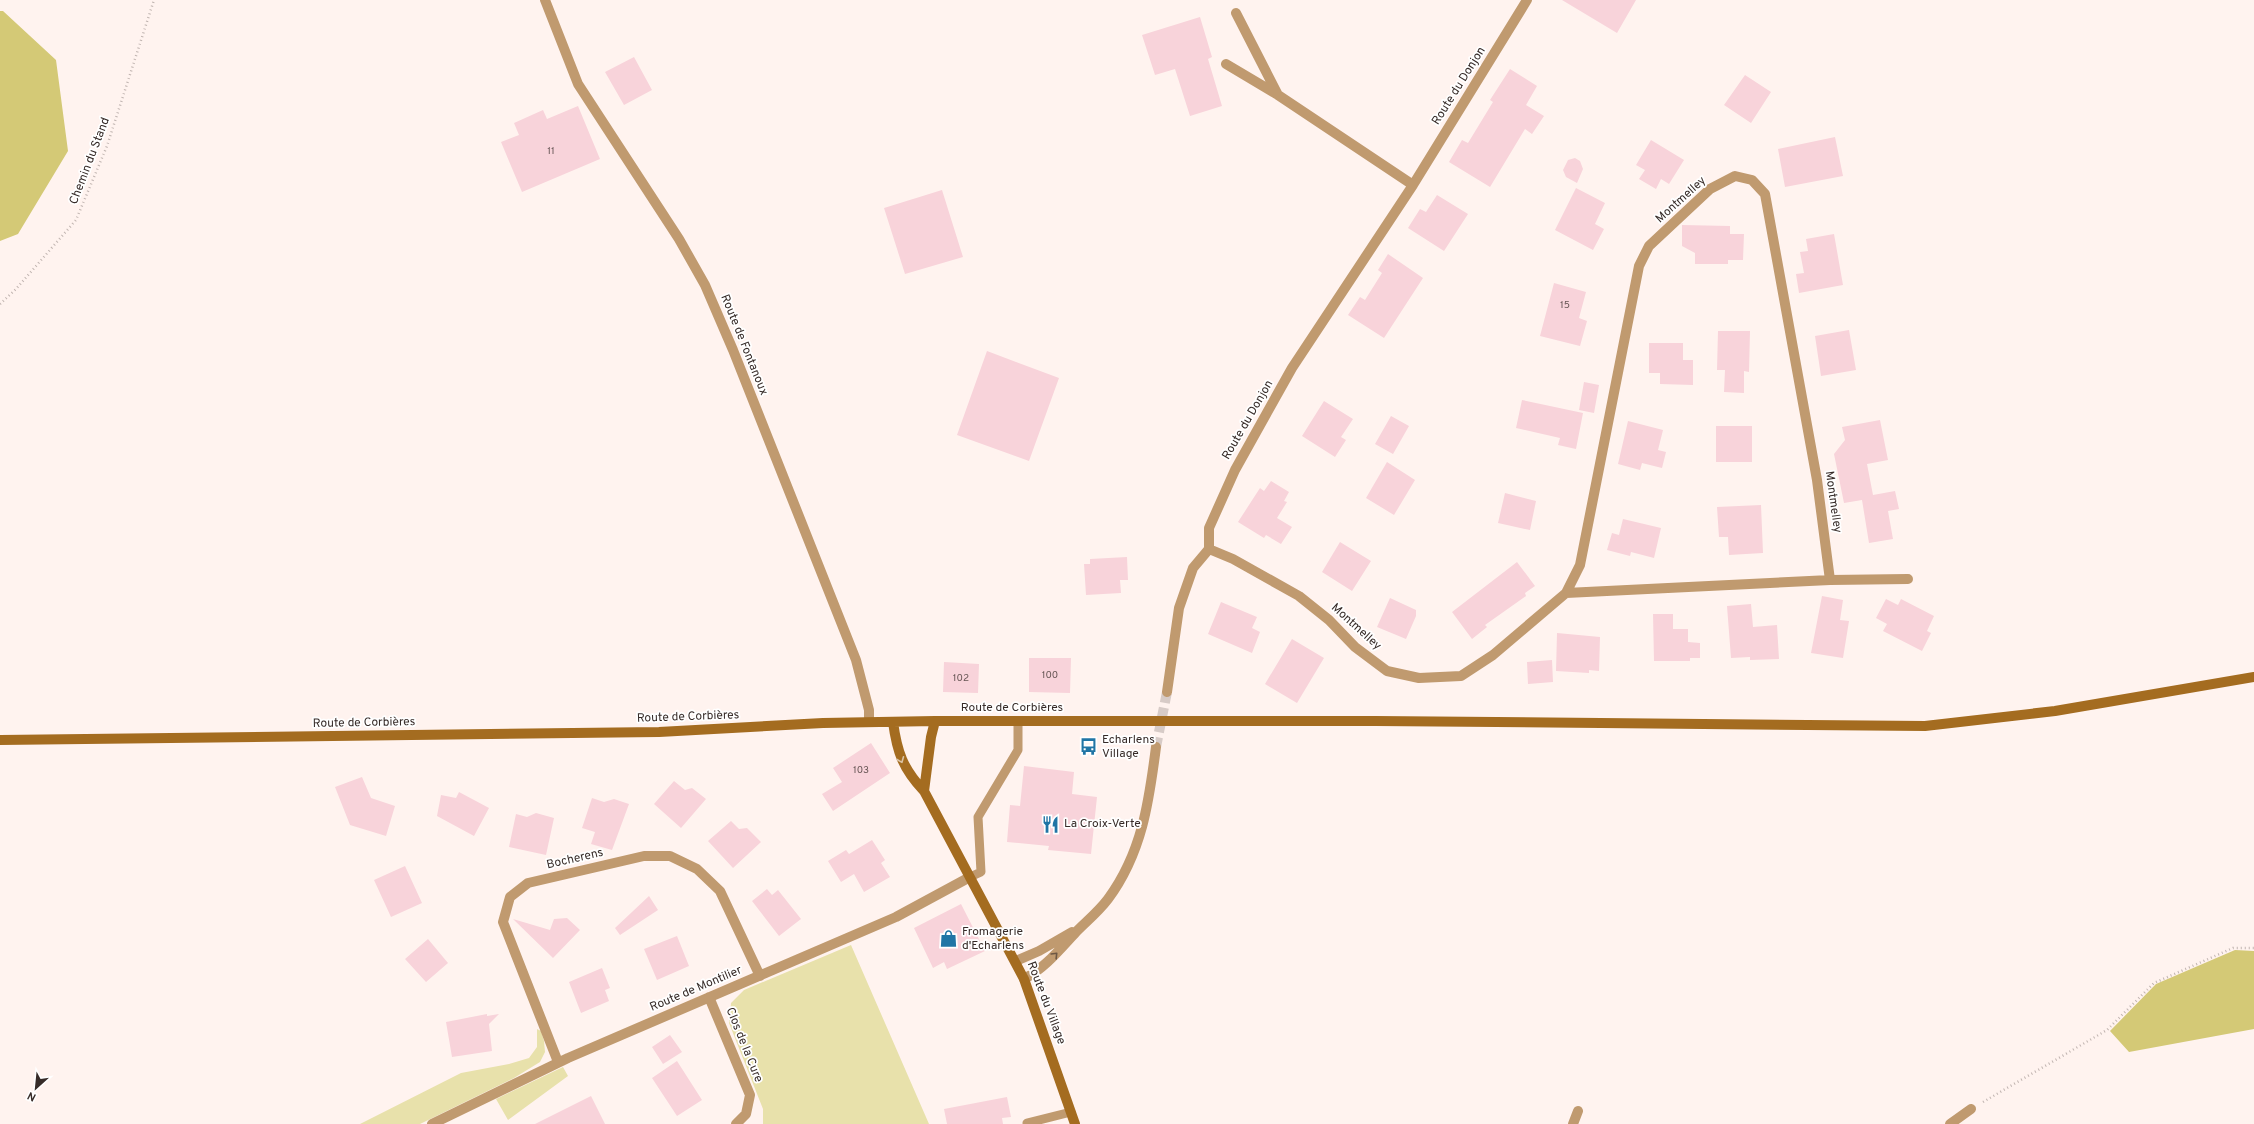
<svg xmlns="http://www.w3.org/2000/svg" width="2254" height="1124" font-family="Overpass,sans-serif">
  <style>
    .green { fill: #e8e1ab }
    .forest { fill: #d4c976 }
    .building { fill: #f8d3da }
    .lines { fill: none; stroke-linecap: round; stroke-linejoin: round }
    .street-tunnel { stroke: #d7cbc7; stroke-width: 10; stroke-dasharray: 10 5; stroke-linecap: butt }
    .path { stroke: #c1b5b1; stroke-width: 2.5; stroke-dasharray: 1 3; stroke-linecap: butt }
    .lane { stroke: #c09a6f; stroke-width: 9 }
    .street { stroke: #c09a6f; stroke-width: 10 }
    .secondary { stroke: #a46c20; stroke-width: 10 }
    .oneway { stroke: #dbc4a6 }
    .oneway2 { stroke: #6d5744 }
    .labels { text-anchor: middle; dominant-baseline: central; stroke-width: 3.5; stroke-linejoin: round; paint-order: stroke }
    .number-label { font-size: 10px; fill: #665554 }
    .street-label { font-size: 12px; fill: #362b28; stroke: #fff }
    .poi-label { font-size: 12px; fill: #362b28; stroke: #fff; text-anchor: start }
  </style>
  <rect width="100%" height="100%" fill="#fff3ef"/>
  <path class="green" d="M851,945L929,1124H763V1109L729,1023L731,1003L744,990Z
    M537,1029L541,1031L544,1041L545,1052L540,1062L514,1078L420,1124H360L461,1073L509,1064L529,1058L537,1047Z
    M563,1067L568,1076L508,1120L496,1099Z"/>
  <path class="forest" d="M0,11H3L56,60L68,151L18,234L0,241Z
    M2235,950L2254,951V1029L2129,1052L2110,1031L2156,984Z"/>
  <path class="building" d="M1562,0H1636L1617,33Z
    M1200,17L1212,57L1208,59L1222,106L1190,116L1175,69L1155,75L1142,35Z
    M634,57L652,90L624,105L605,72Z
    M1510,69L1537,86L1526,105L1544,116L1532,134L1525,129L1490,187L1449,162L1462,140L1468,143L1493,102L1490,100Z
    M1745,75L1771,92L1751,123L1724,105Z
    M578,106L600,159L522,192L501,142L519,135L514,123L543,110L547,119Z
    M1835,137L1843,176L1785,187L1778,149Z
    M1651,140L1684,160L1669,184L1661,179L1656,189L1639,179L1645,170L1636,165Z
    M1575,158L1580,161L1583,169L1577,183L1566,177L1563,170L1568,160Z
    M1576,188L1605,203L1595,224L1604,229L1593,250L1555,230Z
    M942,190L963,257L905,274L884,208Z
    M1437,195L1468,214L1444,251L1408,228L1420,209L1426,212Z
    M1682,225L1730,226V234H1744L1743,260H1728V264H1695V253L1682,246Z
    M1834,234L1843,285L1799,293L1796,274L1804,273L1800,252L1808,251L1806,239Z
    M1388,254L1423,278L1384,338L1348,315L1360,297L1365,300L1382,273L1378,270Z
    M1554,283L1586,292L1579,318L1587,321L1580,346L1540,336Z
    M1849,330L1856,370L1821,376L1815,336Z
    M1718,331H1750L1749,372L1744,371V393L1724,392L1725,370H1717Z
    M1649,343H1683V360H1693V385L1660,384V373H1649Z
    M987,351L1059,378L1029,461L957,435Z
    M1584,382L1599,385L1594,413L1579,410Z
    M1522,400L1583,413L1576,449L1558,445L1560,438L1516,428Z
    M1324,401L1353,419L1341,437L1346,440L1335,457L1302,436Z
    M1391,416L1409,426L1393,454L1375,444Z
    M1880,420L1888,460L1867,464L1873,495L1895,491L1899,509L1888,511L1893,539L1869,543L1862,500L1844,503L1834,454L1845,440L1842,427Z
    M1628,421L1663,430L1658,450L1666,452L1662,468L1642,463L1640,470L1618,464Z
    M1716,426H1752V462H1716Z
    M1387,462L1415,480L1394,515L1366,498Z
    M1271,481L1289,492L1284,501L1287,502L1277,518L1292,527L1281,544L1266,535L1264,538L1238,522L1260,488L1264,491Z
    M1505,493L1536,501L1530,530L1498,523Z
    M1761,505L1763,553L1729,555L1728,537H1719L1717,507Z
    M1623,519L1661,528L1654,558L1631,552L1630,556L1607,550L1612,533L1619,535Z
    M1340,542L1371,561L1352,591L1322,572Z
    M1127,557L1128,580H1120L1121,593L1086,595L1084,564H1090V559Z
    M1517,562L1535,586L1525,593L1526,596L1485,625L1487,627L1472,639L1452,612Z
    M1822,596L1843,600L1840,620L1849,621L1843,658L1811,653Z
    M1390,598L1416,610V616L1406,639L1377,627Z
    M1886,599L1898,605L1901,599L1934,616L1927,631L1931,633L1922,651L1883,631L1887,624L1876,618Z
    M1221,602L1257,617L1252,628L1260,632L1252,653L1208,634Z
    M1751,604L1753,627L1777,625L1779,659L1750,660V657L1731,658L1727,606Z
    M1653,614H1673V629H1688V642L1700,643V658H1690V661H1654Z
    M1557,633L1600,637L1599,671L1589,670V673L1556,671Z
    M1292,639L1324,658L1297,703L1265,684Z
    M1029,658H1071L1070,693L1029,692Z
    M1552,660L1553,682L1528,684L1527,662Z
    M944,662L979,664L978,693L943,692Z
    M871,743L890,773L833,811L822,794L842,782L833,768Z
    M1024,766L1074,772L1072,794L1097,797L1091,854L1048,850L1049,846L1007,842L1010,805L1020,806Z
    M362,777L371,798L395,806L386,836L350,825L335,787Z
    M674,781L685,790L692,788L706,799L681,828L654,804Z
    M459,792L489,808L474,836L437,816L441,795L456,798Z
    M592,798L604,802L614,799L629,804L612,850L591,844L595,832L582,828Z
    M536,813L554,818L546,855L509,847L516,814L527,817Z
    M731,821L739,829L747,828L761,842L733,868L708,841Z
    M872,840L885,860L881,863L890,877L864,892L854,874L841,882L828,861L846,850L849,854Z
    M405,866L422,903L391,917L374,880Z
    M767,889L772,895L778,890L801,919L779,936L752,901Z
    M649,896L658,910L620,935L615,928Z
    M961,904L985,951L947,969L944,962L933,968L914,928Z
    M567,918L580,930L553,958L513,919L550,930L554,919Z
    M677,936L689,966L657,980L644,949Z
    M428,939L448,963L426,982L405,959Z
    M602,968L610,988L605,990L609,1001L581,1013L569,982Z
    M487,1014V1016L499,1014L489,1024L492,1051L452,1057L446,1022Z
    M670,1035L682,1052L663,1064L652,1047Z
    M677,1061L702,1100L677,1116L652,1078Z
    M591,1096L605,1124H535Z
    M1007,1097L1011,1117L1002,1118L1003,1124H947L944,1109Z"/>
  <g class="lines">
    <path class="street-tunnel" d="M1156,747L1167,692"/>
    <path class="path" d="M0,304L16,289L76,220L107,146L154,0
      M1983,1102L2107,1030L2154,983L2233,948H2254"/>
    <path class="lane" d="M970,877L981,872L978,817L1018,750V721
      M1027,1123L1071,1112"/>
    <path class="street" d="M545,0L578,84L679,239L705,285L733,350L856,660L869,710V722
      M1236,13L1278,95L1413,185
      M1226,64L1278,95
      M1209,549L1233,559L1299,596L1329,620L1355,647L1387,671L1419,678L1461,676L1493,655L1566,593L1580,565L1639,266L1649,246L1710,189L1735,176L1752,180L1765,194L1817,480L1830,580
      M1566,593L1830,580L1908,579
      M1167,692L1179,608L1193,568L1209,549V528L1235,470L1292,368L1413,185L1527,0
      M1016,961L1039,951L1072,932
      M1024,979C1045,968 1060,949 1076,932C1087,921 1099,911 1108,899C1142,853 1149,802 1156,747
      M709,997L750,1095L746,1114L736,1124
      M558,1062L503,922L510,897L528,883L644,856H670L697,869L720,891L760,976
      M432,1124L568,1058L896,917L970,877
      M1573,1124L1578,1111
      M1950,1124L1971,1109"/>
    <path class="secondary" d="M893,722C897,752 903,769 924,791L1024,979L1075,1124
      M0,740L659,732L823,723L935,721H1376L1925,726L2055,711L2254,677
      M924,791L931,737L935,721"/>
  </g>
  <defs><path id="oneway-chevron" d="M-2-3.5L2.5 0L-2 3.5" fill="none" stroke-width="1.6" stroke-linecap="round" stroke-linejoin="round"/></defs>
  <use class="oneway" href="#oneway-chevron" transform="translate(901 760) rotate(68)"/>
  <use class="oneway2" href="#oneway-chevron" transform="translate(1055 955) rotate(-46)"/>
  <defs>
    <symbol id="bus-bare" viewBox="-9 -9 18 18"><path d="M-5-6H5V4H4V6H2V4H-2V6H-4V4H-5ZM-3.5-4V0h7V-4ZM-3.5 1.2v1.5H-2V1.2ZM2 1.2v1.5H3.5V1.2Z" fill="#2075a5" stroke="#fff" stroke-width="2.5" paint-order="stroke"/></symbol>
    <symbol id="restaurant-bare" viewBox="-9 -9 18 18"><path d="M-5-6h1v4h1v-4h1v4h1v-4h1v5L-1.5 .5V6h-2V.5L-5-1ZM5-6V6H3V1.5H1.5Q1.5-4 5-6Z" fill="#2075a5" stroke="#fff" stroke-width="2.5" paint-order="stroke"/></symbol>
    <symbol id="shop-bare" viewBox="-9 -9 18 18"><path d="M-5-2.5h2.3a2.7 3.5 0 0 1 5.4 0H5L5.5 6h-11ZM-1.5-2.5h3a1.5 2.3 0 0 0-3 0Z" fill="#2075a5" stroke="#fff" stroke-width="2.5" paint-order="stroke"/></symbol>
  </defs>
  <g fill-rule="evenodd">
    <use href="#bus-bare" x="1076" y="734" width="25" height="25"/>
    <use href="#restaurant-bare" x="1038" y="812" width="25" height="25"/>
    <use href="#shop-bare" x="936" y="926" width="25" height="25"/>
  </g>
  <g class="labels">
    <g class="number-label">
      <text x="551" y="151">11</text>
      <text x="1565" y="305">15</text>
      <text x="1050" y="675">100</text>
      <text x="961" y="678">102</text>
      <text x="861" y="770">103</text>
    </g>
    <g class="street-label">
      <text transform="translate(1459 86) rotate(-58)">Route du Donjon</text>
      <text transform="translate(90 161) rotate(-69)">Chemin du Stand</text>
      <text transform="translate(1681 200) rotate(-42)">Montmelley</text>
      <text transform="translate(744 345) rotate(68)">Route de Fontanoux</text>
      <text transform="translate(1248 420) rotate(-60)">Route du Donjon</text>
      <text transform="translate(1833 502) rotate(82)">Montmelley</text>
      <text transform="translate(1356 627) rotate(42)">Montmelley</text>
      <text x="1012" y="708">Route de Corbières</text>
      <text transform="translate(688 717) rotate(-2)">Route de Corbières</text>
      <text transform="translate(364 723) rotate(-1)">Route de Corbières</text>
      <text transform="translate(575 859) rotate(-13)">Bocherens</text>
      <text transform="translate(696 989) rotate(-23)">Route de Montilier</text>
      <text transform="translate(1046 1003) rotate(69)">Route du Village</text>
      <text transform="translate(744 1045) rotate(68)">Clos de la Cure</text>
    </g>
    <g class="poi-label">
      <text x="1102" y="740">Echarlens<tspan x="1102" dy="14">Village</tspan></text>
      <text x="1064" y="824">La Croix-Verte</text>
      <text x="962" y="932">Fromagerie<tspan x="962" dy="14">d'Echarlens</tspan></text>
    </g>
  </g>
  <g transform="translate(36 1088) rotate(207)" stroke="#ffffff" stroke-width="3" paint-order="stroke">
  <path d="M0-3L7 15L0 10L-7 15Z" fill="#362b28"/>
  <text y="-6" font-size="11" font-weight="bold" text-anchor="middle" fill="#362b28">N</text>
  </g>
</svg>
